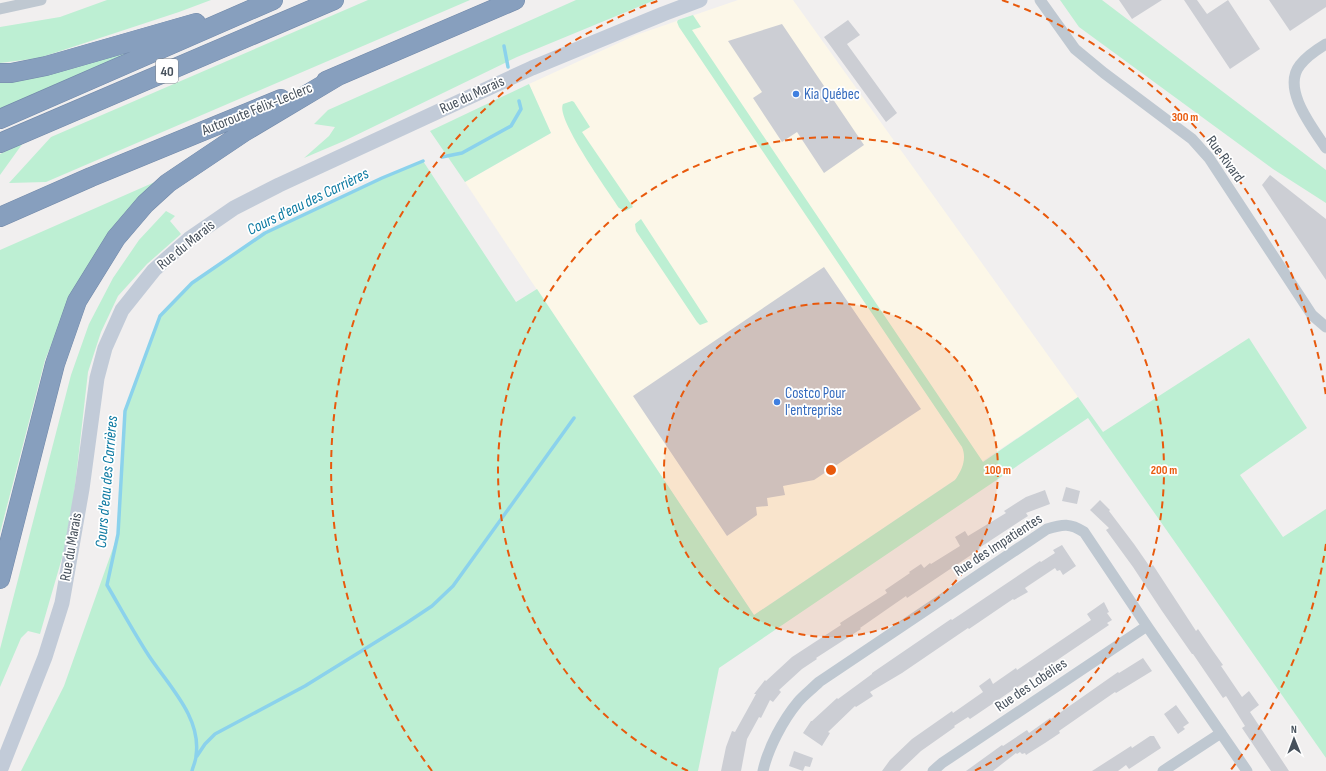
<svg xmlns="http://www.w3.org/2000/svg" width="1326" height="771" font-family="'Sofia Sans Condensed',sans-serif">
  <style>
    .commercial { fill: #fcf7e8 }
    .green { fill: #bdefd3 }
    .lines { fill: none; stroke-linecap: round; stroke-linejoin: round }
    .stream { stroke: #8bd2ec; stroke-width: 3.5 }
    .building { fill: #ccced4 }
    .highway-casing { stroke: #7289a9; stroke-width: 20 }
    .street { stroke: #bfc8d1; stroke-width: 11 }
    .secondary { stroke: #c2cbd8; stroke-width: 15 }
    .highway { stroke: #879fbe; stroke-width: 19 }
    .ring { fill: none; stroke: #e8590c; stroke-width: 2; stroke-dasharray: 7 5 }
    .shop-dot { fill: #3f7fe0; stroke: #fff; stroke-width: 1.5 }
    .labels { text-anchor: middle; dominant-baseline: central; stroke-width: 3.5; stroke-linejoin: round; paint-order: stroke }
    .shield { fill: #fff; stroke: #7e858d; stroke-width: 1 }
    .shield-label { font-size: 14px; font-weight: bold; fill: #47515c }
    .shop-label { font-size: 15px; fill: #366cbe; stroke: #fff; text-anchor: start }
    .street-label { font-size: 15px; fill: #47515c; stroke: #fff }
    .water-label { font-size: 16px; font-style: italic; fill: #0d7aa2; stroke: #fff }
    .centre { fill: #e8590c; stroke: #fff; stroke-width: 2 }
    .ring-label { font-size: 12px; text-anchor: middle; font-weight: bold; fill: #e8590c; stroke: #fff; stroke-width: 3.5; stroke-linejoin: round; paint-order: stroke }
  </style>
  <rect width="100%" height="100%" fill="#f1efef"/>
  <path class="commercial" d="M738,0H793L1078,397L754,615L465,182L551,133L529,84L636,35Z"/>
  <path class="green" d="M107,0H211L179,12L39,58L0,63V27L60,17Z
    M368,0H470L46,182L9,183L51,137Z
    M576,0H655L517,57L344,141L304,158L329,136L335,127L314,124L328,110Z
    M1060,0H1102L1326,170V203L1273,169L1079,27Z
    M693,15L701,27L692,30L983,462L1078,397L1103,432L1249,338L1307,428L1240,475L1283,537L1326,509V758L1088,418L719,668L698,771H21L64,686L118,534L125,411L160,316L192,283L265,233L382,178L423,161L516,302L537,289L754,615L955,480C962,470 967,459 962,447L679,27L677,22L678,20Z
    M147,47L0,109V80Z
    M529,84L551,133L465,182L430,131Z
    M572,101L574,102L590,127L582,132L633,207L625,211L619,208C609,192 555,118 563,104Z
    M23,143L0,175V154Z
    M164,178L64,314L45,360L0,533V250Z
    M166,211L175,216L170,221L181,234L147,264L118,296L101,332L88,372L74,495L64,551L40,634L28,631L21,638L0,687V649L71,375L89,324L113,278L139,240Z
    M641,219L708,322L700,325L697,322L636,231L635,224Z"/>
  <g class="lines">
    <path class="stream" d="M504,46L508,67
      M442,157L462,153L511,126L521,109L519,101
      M197,756L205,744L215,734L305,686L405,624L432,606L453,586L574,418
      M192,771C193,766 196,761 196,756C202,718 169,686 149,656C134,633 121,609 107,585L118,534L125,411L160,316L192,283L265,233L382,178L423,161"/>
  </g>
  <path class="building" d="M1119,0H1162L1132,19Z
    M1184,0H1197L1207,14L1228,0L1260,49L1230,69Z
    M1269,0H1326V7L1290,31Z
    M848,20L860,35L847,44L897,113L886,122L824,37Z
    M782,24L864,145L824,173L797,132L782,142L753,98L762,92L728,41Z
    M1270,175L1326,219V280L1262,185Z
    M824,267L921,409L814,480L783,486L785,495L767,498L768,506L756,507L757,515L727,536L633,396Z
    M1066,487L1080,491L1077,504L1062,501Z
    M1045,490L1050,504L1026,513L1028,516L979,548L980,549L907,598L906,596L860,628L861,629L816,658L817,659L802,669L779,690L781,692L773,702L770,700L761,718L759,717L747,739L741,771H721L726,747L732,731L735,732L756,694H754L765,680L766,681L792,657L841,625L840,623L887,593L885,590L910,573L909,572L921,564L924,568L930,563L931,564L960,546L955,537L965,531L968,536L1006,513L1004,511L1026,497Z
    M1100,500L1110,510L1109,511L1134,544L1150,567L1153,565L1196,631L1198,629L1213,651L1223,665L1221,666L1242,697L1249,691L1259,705L1250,712L1289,771H1271L1242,728L1245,726L1226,696L1223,698L1193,654H1192L1162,611L1133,567L1106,530L1109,528L1090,510Z
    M1062,545L1076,566L1063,575L1060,570L1057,571L1055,568L1025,588L1028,592L1014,600L1013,599L969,629L968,628L902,673L870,692L873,696L856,707L855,706L828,732L830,733L822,746L803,733L811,721H812L837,698L838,699L872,674V673L951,619L952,620L1040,561L1041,562L1055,553L1053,550Z
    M1104,602L1109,612L1107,613L1112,620L1107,623L1109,625L970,719L968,717L954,726L955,727L921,751L900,771H882L890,760L912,739L952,711L953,713L983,692L979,686L990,678L993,684L1016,668L1017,670L1091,620L1087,614Z
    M1143,658L1152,671L1116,693L1115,692L1059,731L1060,733L1045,743L1026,755L1025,753L1022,754L1020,752L1017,754L1016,753L993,771H966L1002,745L1003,746L1027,730L1029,733L1050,718L1051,719L1118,672L1119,673Z
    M1176,705L1189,723L1183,727L1185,729L1178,734L1164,714Z
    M1150,736H1154L1161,748L1129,769L1126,765L1118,771H1092L1131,746L1132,748Z
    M794,751L813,758L810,767L805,766L803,771L789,766Z"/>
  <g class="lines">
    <defs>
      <path id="highway" d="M0,73H11L46,66L196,23
        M326,81L515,0
        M0,119L273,0
        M0,143L334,0
        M0,217L91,177L281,99
        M0,579L55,364L77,301L116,238L145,204L168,183L244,132L338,76"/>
    </defs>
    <use href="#highway" class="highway-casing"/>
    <path class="street" d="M1040,0L1075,49L1104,73L1192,139L1209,158L1312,315L1326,327
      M0,9L41,0
      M1326,44C1316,50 1307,56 1300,65C1281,89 1313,128 1326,148
      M763,771C768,748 783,720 798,702C804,695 812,689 819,682L1047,529C1063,524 1070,523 1084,532L1147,626L1247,771
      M933,771L942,763L1147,626
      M1163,771L1221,733"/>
    <path class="secondary" d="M0,771L45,657L62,603L82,489L97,378L105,348L122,310L154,270L189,239L234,208L279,185L532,68L663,14L700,0"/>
    <use href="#highway" class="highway"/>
  </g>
  <circle cx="831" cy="470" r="167" fill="#e8590c" fill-opacity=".12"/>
  <g class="ring">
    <circle cx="831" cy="470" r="167"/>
    <path d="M688 771A333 333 0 1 1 974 771"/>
    <path d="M1326 544A500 500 0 0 1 1230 771M432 771A500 500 0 0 1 660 0M1002 0A500 500 0 0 1 1326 396"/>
  </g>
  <g class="shop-dot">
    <circle cx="796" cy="94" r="4"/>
    <circle cx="777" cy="402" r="4"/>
  </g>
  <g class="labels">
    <rect class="shield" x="156" y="59" width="22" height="24" rx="3"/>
    <g class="shield-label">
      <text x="167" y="71">40</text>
    </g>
    <g class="shop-label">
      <text x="804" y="94">Kia Québec</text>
      <text x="785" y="393">Costco Pour<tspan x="785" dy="17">l'entreprise</tspan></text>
    </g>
    <g class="street-label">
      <text transform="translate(472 95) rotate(-25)">Rue du Marais</text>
      <text transform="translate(257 109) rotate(-22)">Autoroute Félix-Leclerc</text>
      <text transform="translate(1225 159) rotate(54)">Rue Rivard</text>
      <text transform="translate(186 245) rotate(-39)">Rue du Marais</text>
      <text transform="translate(998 545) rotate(-33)">Rue des Impatientes</text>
      <text transform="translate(71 547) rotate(-80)">Rue du Marais</text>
      <text transform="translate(1031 685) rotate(-34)">Rue des Lobélies</text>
    </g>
    <g class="water-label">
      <text transform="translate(308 202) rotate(-26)">Cours d'eau des Carrières</text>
      <text transform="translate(107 482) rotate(-85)">Cours d'eau des Carrières</text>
    </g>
  </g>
  <circle cx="831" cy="470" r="6" class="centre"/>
  <g class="ring-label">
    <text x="1185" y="121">300 m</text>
    <text x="998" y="474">100 m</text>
    <text x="1164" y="474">200 m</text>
  </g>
  <g transform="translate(1294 739) rotate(359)" stroke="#ffffff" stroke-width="3" paint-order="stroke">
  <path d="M0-3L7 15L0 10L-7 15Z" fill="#47515c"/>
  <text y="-6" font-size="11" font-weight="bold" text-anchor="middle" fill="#47515c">N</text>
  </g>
</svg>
